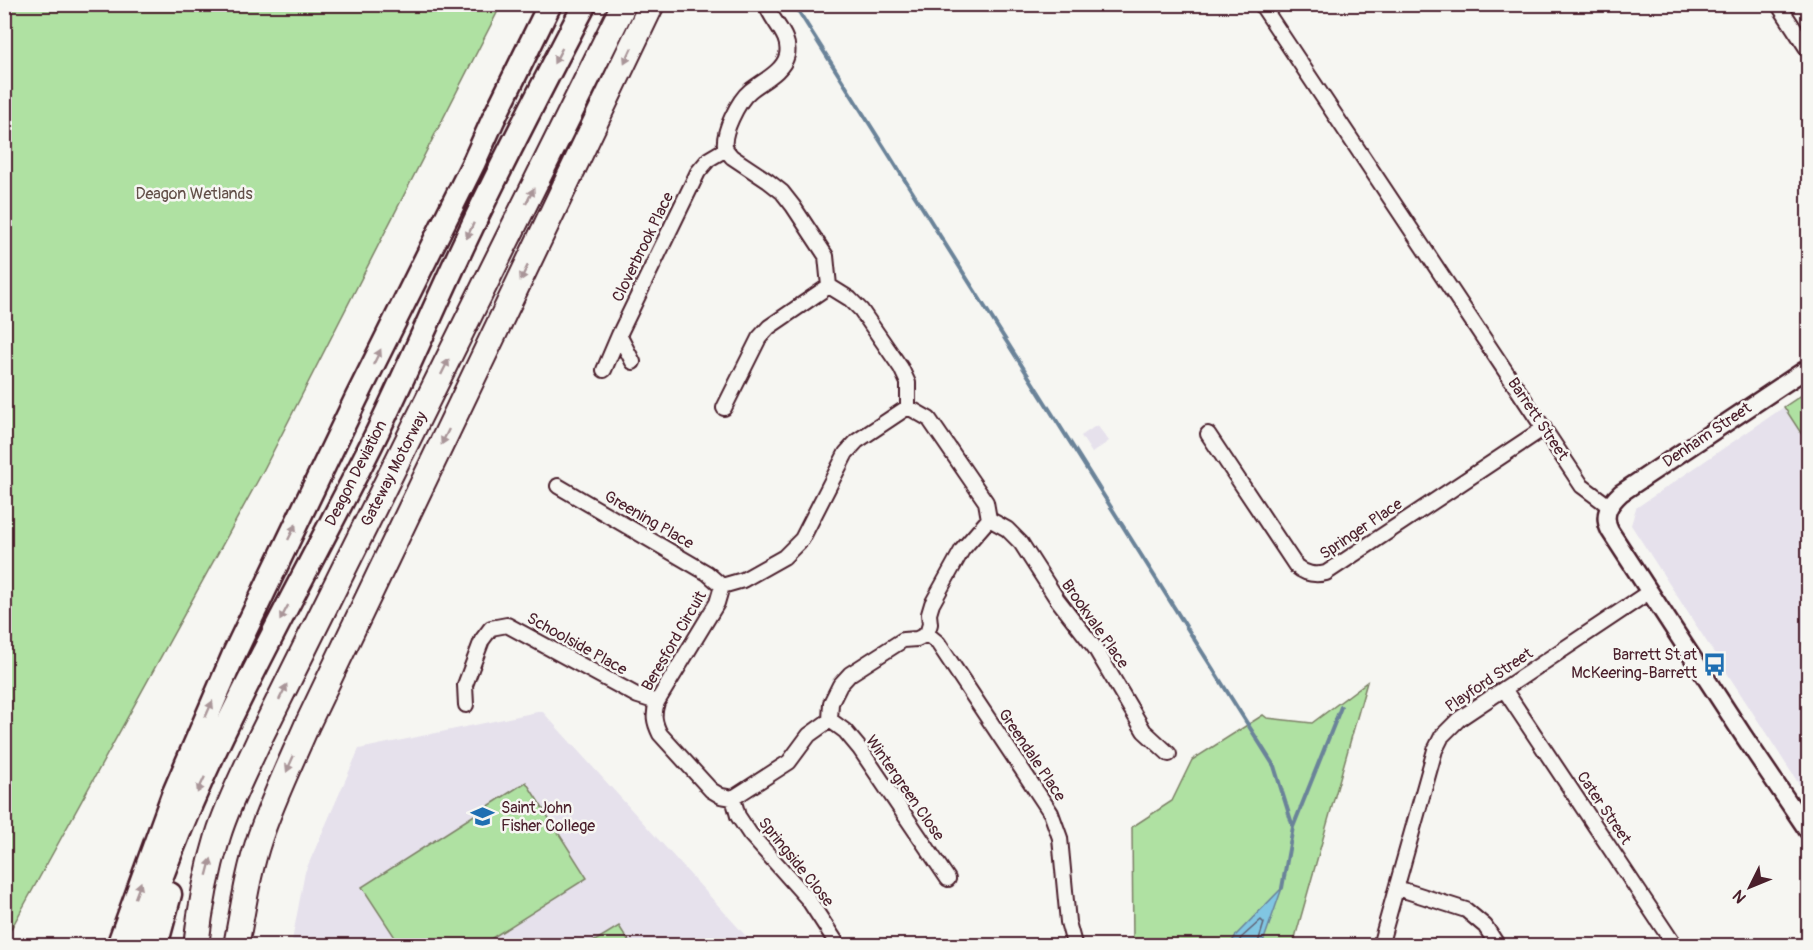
<svg xmlns="http://www.w3.org/2000/svg" width="1813" height="950" font-family="Pangolin,sans-serif">
  <style>
    .built { fill: #e6e1ec }
    .green { fill: #afe1a2; stroke: #7c8066; stroke-width: 1.5 }
    .water { fill: #81c6e2; stroke: #6b8399; stroke-width: 1.5 }
    .lines { fill: none; stroke-linecap: round; stroke-linejoin: round }
    .shore { stroke: #606274; stroke-width: 1.5 }
    .stream { stroke: #6b8399; stroke-width: 4 }
    .minor-casing { stroke: #4a1f2b; stroke-width: 18 }
    .tertiary-casing { stroke: #4a1f2b; stroke-width: 21 }
    .trunk-casing { stroke: #4a1f2b; stroke-width: 27 }
    .motorway-casing { stroke: #4a1f2b; stroke-width: 28 }
    .minor { stroke: #f6f6f2; stroke-width: 14 }
    .tertiary { stroke: #f6f6f2; stroke-width: 16 }
    .trunk { stroke: #f6f6f2; stroke-width: 22 }
    .motorway { stroke: #f6f6f2; stroke-width: 24 }
    .oneway { fill: #a99598 }
    .labels { text-anchor: middle; dominant-baseline: central; stroke-width: 5; stroke-linejoin: round; paint-order: stroke }
    .park-label { font-size: 16px; fill: #635049; stroke: #f6f6f2 }
    .street-label { font-size: 16px; fill: #4a1f2b; stroke: #f6f6f2 }
    .poi-label { font-size: 16px; fill: #4a1f2b; stroke: #f6f6f2; text-anchor: end }
  </style>
  <rect width="100%" height="100%" fill="#f6f6f2"/>
  <filter id="ink" filterUnits="userSpaceOnUse"><feTurbulence type="fractalNoise" baseFrequency=".0167" numOctaves="2"/><feDisplacementMap in="SourceGraphic" scale="12" xChannelSelector="R" yChannelSelector="G"/><feConvolveMatrix kernelMatrix="1 2 1 2 8 2 1 2 1" color-interpolation-filters="sRGB"/></filter>
  <g filter="url(#ink)">
    <path class="built" d="M1784,407L1808,444V798L1631,525L1636,508Z
      M1097,425L1109,441L1092,453L1081,436Z
      M542,711L754,945L291,946L305,872L359,749Z"/>
    <path class="green" d="M5,4L501,5L262,473L5,940Z
      M1808,391V444L1784,407Z
      M1367,682L1293,945H1133L1132,827L1172,801L1192,760L1263,715L1267,718L1312,723Z
      M526,782L587,878L481,945H400L362,887Z
      M619,926L631,945H588Z"/>
    <path class="water" d="M1282,888L1262,945H1230L1236,935Z"/>
    <g class="lines">
      <path class="shore" d="M1237,946L1241,938L1261,920L1264,923L1257,946"/>
      <path class="stream" d="M794,4L1274,766L1293,827
        M1282,888L1293,827L1341,707"/>
      <defs>
        <path id="minor" d="M766,4C772,23 791,35 787,55C783,72 762,81 750,91C739,100 720,135 726,150C728,152 730,155 732,157L768,181L782,192L793,206L826,256L829,286L850,299L861,310L901,368L908,383V407L929,419L986,502L989,519L962,550L932,604L929,614L930,624L927,634L917,639L903,640L850,674L840,685L831,703L830,720L809,735L789,762L733,798L721,796L711,790L660,734C654,722 653,715 657,702L717,603L722,586L743,580L784,557L802,539L846,453L857,441L908,407
          M1261,4L1582,486L1609,506
          M1778,4L1808,50
          M619,335L633,362
          M604,370L619,335L698,172L709,159L726,149
          M724,408L759,338L769,327L829,286
          M1208,434L1296,566C1305,574 1314,576 1326,573L1544,428
          M558,486L707,573L722,586
          M989,519L1007,529L1021,543L1057,599L1095,648L1144,731L1169,754
          M927,634L938,643L1051,813L1060,838L1068,922L1074,944L1076,946
          M1504,689L1675,946
          M466,705L465,685L482,640L491,628L507,625L638,696L657,702
          M830,720L845,731L860,749L948,879
          M733,798L738,816L750,834L808,899L838,945
          M1397,888L1466,910L1485,926L1498,946
          M1380,946L1435,750L1442,736L1459,719L1649,592"/>
        <path id="tertiary" d="M1808,368L1621,493C1609,504 1602,515 1610,531L1743,735L1808,831"/>
        <path id="trunk" d="M118,946L173,795L234,654L356,399L474,162L493,120L550,4
          M138,946C191,773 284,617 365,457C403,382 435,304 471,229C507,153 546,79 585,4
          M156,946L170,894"/>
        <path id="motorway" d="M196,946C200,909 207,872 218,836C228,803 245,771 260,738L624,4
          M236,946C243,909 248,872 260,837C273,799 291,762 307,725L652,4"/>
      </defs>
      <use href="#minor" class="minor-casing"/>
      <use href="#tertiary" class="tertiary-casing"/>
      <use href="#trunk" class="trunk-casing"/>
      <use href="#motorway" class="motorway-casing"/>
      <use href="#minor" class="minor"/>
      <use href="#tertiary" class="tertiary"/>
      <use href="#trunk" class="trunk"/>
      <use href="#motorway" class="motorway"/>
    </g>
    <defs><path id="oneway-solid" d="M-6-.8H1V-3.2L6.5 0L1 3.2V.8H-6Z" transform="scale(1.5)"/></defs>
    <g class="oneway">
      <use href="#oneway-solid" transform="translate(558 56) rotate(118)"/>
      <use href="#oneway-solid" transform="translate(628 56) rotate(115)"/>
      <use href="#oneway-solid" transform="translate(530 196) rotate(-63)"/>
      <use href="#oneway-solid" transform="translate(470 231) rotate(115)"/>
      <use href="#oneway-solid" transform="translate(524 273) rotate(116)"/>
      <use href="#oneway-solid" transform="translate(377 357) rotate(-64)"/>
      <use href="#oneway-solid" transform="translate(445 367) rotate(-64)"/>
      <use href="#oneway-solid" transform="translate(445 437) rotate(116)"/>
      <use href="#oneway-solid" transform="translate(292 532) rotate(-64)"/>
      <use href="#oneway-solid" transform="translate(284 613) rotate(118)"/>
      <use href="#oneway-solid" transform="translate(283 692) rotate(-64)"/>
      <use href="#oneway-solid" transform="translate(209 709) rotate(-66)"/>
      <use href="#oneway-solid" transform="translate(290 764) rotate(114)"/>
      <use href="#oneway-solid" transform="translate(201 785) rotate(115)"/>
      <use href="#oneway-solid" transform="translate(209 867) rotate(-75)"/>
      <use href="#oneway-solid" transform="translate(138 890) rotate(-70)"/>
    </g>
  </g>
  <defs>
    <symbol id="bus-bare" viewBox="-9 -9 18 18"><path d="M-5-6H5V4H4V6H2V4H-2V6H-4V4H-5ZM-3.5-4V0h7V-4ZM-3.5 1.2v1.5H-2V1.2ZM2 1.2v1.5H3.5V1.2Z" fill="#1f6fb2" stroke="#f6f6f2" stroke-width="2.5" paint-order="stroke"/></symbol>
    <symbol id="school-bare" viewBox="-9 -9 18 18"><path d="M0-5L7-2L0 1L-7-2ZM-4 1L0 2.5L4 1V4Q0 6-4 4Z" fill="#1f6fb2" stroke="#f6f6f2" stroke-width="2.5" paint-order="stroke"/></symbol>
  </defs>
  <g fill-rule="evenodd">
    <use href="#bus-bare" x="1698" y="648" width="33" height="33"/>
    <use href="#school-bare" x="466" y="800" width="33" height="33"/>
  </g>
  <g class="labels">
    <g class="park-label">
      <text x="194" y="194">Deagon Wetlands</text>
    </g>
    <g class="street-label">
      <text transform="translate(643 247) rotate(-64)">Cloverbrook Place</text>
      <text transform="translate(1538 419) rotate(56)">Barrett Street</text>
      <text transform="translate(1707 435) rotate(-34)">Denham Street</text>
      <text transform="translate(394 469) rotate(-63)">Gateway Motorway</text>
      <text transform="translate(356 473) rotate(-63)">Deagon Deviation</text>
      <text transform="translate(649 520) rotate(30)">Greening Place</text>
      <text transform="translate(1361 529) rotate(-34)">Springer Place</text>
      <text transform="translate(1095 624) rotate(55)">Brookvale Place</text>
      <text transform="translate(674 641) rotate(-60)">Beresford Circuit</text>
      <text transform="translate(577 644) rotate(29)">Schoolside Place</text>
      <text transform="translate(1489 680) rotate(-34)">Playford Street</text>
      <text transform="translate(1032 755) rotate(56)">Greendale Place</text>
      <text transform="translate(905 788) rotate(55)">Wintergreen Close</text>
      <text transform="translate(1604 808) rotate(56)">Cater Street</text>
      <text transform="translate(796 862) rotate(51)">Springside Close</text>
    </g>
    <g class="poi-label">
      <text x="1697" y="655">Barrett St at<tspan x="1697" dy="18">McKeering-Barrett</tspan></text>
      <text x="501" y="808" text-anchor="start">Saint John<tspan x="501" dy="18">Fisher College</tspan></text>
    </g>
  </g>
  <rect width="1813" height="950" fill="none" stroke="#f6f6f2" stroke-width="24"/>
  <rect x="12" y="12" width="1789" height="926" fill="none" stroke="#4a1f2b" stroke-width="2" filter="url(#ink)"/>
  <g transform="translate(1750 887) rotate(227)" stroke="#f6f6f2" stroke-width="4.5" paint-order="stroke">
  <path d="M0-4.5L10 22L0 15L-10 22Z" fill="#4a1f2b"/>
  <text y="-9" font-size="16" font-weight="bold" text-anchor="middle" fill="#4a1f2b">N</text>
  </g>
</svg>
